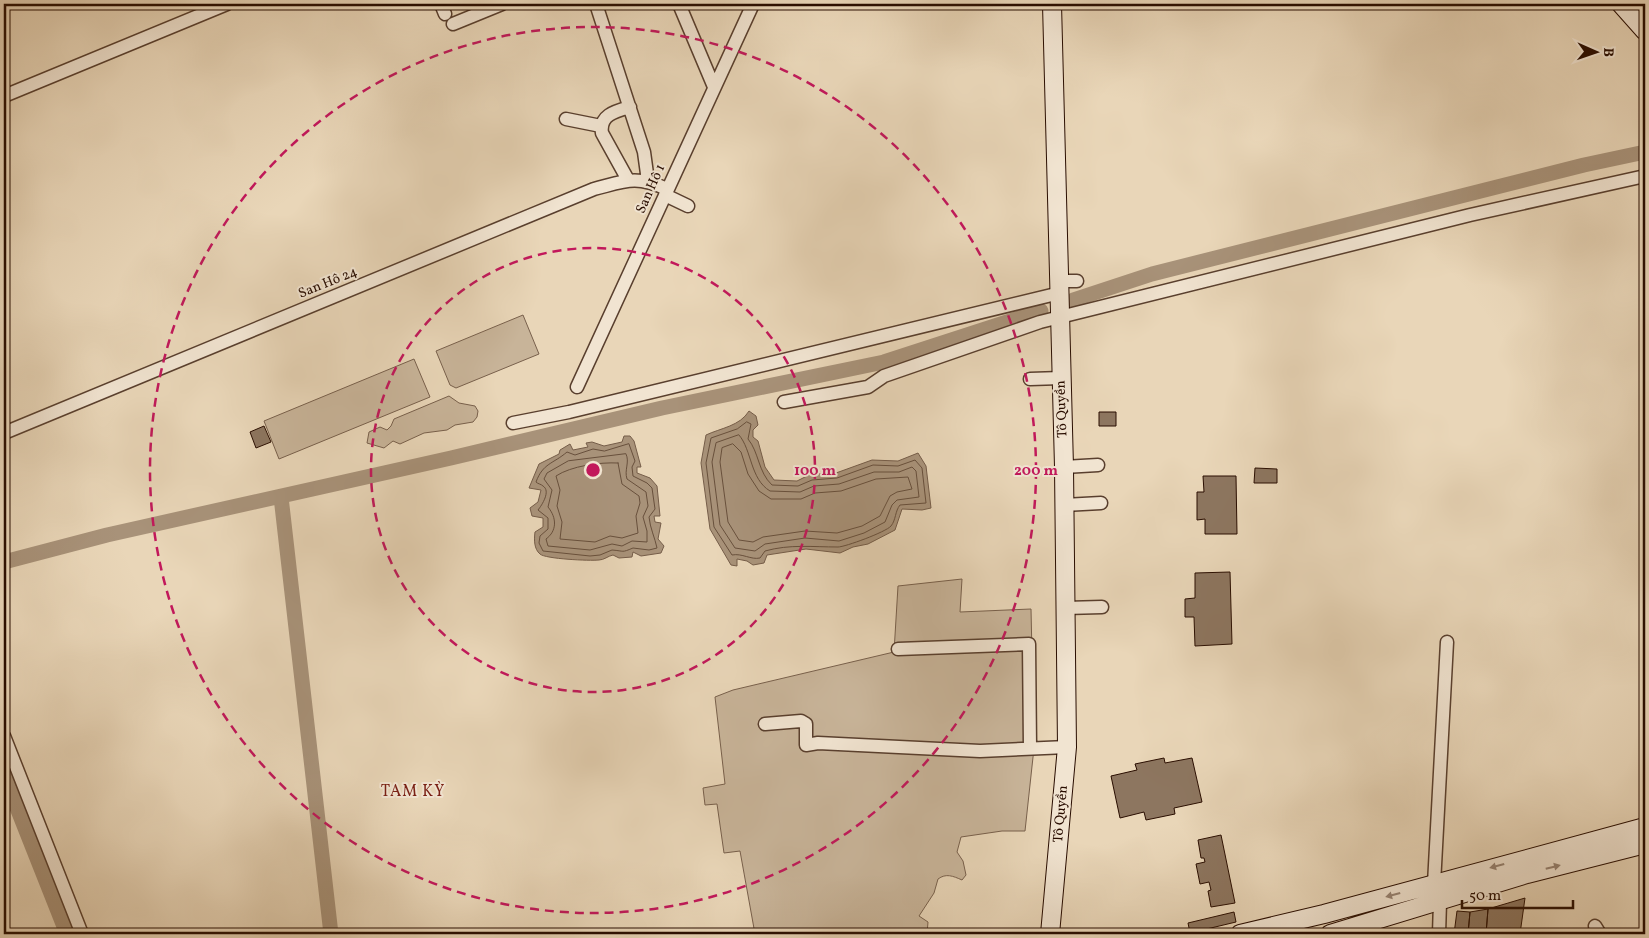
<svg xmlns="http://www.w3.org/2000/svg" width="1649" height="938" font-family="Vollkorn,serif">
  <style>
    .green { fill: #c8b499; stroke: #78604c }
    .water { fill: #a89279; stroke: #755d49 }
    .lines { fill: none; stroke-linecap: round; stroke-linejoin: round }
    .shore { stroke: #68503c; stroke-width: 1 }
    .canal { stroke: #a89279; stroke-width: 15 }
    .building { fill: #8d7660; stroke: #290d00 }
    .street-casing { stroke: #593f2e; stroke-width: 15 }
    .secondary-casing { stroke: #290d00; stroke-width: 20 }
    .street { stroke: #f1e4d1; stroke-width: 12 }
    .secondary { stroke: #f1e4d1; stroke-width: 18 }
    .oneway { fill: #978373 }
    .ring { fill: none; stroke: #c2185b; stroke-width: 2.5; stroke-dasharray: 9 6 }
    .labels { text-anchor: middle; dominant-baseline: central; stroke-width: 4; stroke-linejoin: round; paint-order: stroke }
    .street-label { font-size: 14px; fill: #290d00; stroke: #f1e4d1 }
    .quarter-label { font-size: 16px; letter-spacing: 1px; fill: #7a1f14; stroke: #f1e4d1 }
    .centre { fill: #c2185b; stroke: #f1e4d1; stroke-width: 2.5 }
    .ring-label { font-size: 15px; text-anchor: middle; font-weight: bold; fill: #c2185b; stroke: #f1e4d1; stroke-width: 4; stroke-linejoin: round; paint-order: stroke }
  </style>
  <rect width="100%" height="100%" fill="#e9d6b8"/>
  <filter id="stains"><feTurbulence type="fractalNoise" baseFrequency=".004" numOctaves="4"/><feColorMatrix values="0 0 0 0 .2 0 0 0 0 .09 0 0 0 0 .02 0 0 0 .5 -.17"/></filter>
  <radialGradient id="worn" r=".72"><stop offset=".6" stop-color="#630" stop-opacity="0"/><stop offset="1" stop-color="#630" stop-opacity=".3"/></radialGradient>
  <path class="green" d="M523,315L539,354L456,388L450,385L436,351Z
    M414,359L430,397L279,459L264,421Z
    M449,396L459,403L475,406L478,411L477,417L473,422L455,425L447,430L424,433L400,444L393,441L384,448L367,443L369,432L380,427L387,430L391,426L394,419Z
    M962,579L960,612L1031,609L1034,748L1025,831H1002L961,837L957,852L963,861L966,875L962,880C953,876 946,873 938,879L934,893L919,916L928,922L927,934H755L740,851L724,853L717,804L705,805L703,788L725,784L715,697L733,690L894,652L898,586Z"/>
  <path class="water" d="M749,411L756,416L758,425L753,430V437L758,441L765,467L774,480L797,481L811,474L836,473L872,460L898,461L918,453L926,466L931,508L922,510L902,509L895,530L868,544L853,547L840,553L806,549L767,555L764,563L753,565L747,561L737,559V566L731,565L710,529L701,463L706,435C721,428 740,426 749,411Z
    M624,436H630L634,441L641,467H637V473L650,478L657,486L660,516H654L655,522L661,523L658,539L664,546L661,553L641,556L633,552L632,557L619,558L613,555C608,556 604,560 599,560C590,561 545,559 540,554C534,549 534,540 535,532L543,527V518L532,516L530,508L538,502L541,490L529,488L539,464L559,454L560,450L570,444L573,450L588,447L586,443L592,442L604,446L622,442Z"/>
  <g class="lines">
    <path class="shore" d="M747,422L751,424L748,439C759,452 758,472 772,485L798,486L812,480L837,478L873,465L898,466L915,460L922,468L926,503L900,505C895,511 896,520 891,526C886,532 845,547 838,547C812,547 790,544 765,551L760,558C751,560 742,553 732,555L714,527L706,463L711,438L737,429Z
      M739,435C752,450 750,479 770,491L800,492L814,486L839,484L874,472H899L912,467L916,471L919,497L897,500L892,505L885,522L864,533L839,541L805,538L765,544L755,551L735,548L720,525L712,462L716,443Z
      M629,444L635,461L632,467L633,476L647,483L652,488L655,509L649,517C650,528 655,538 657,548L649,550L633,548C621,553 625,551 612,550L600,555L590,556L543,551L539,543L540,536L548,529V518L538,510C542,505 551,491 543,486C541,484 538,484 536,482C543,463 553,464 567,452L575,455L593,449L604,451Z
      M733,444L741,452L748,474L759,491L771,499H801L815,493L841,491L876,479L908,477L912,489L897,492L890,496L880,516L862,526L837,533L805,531L763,537L753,542L739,540L728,522L720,462L722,448Z
      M626,454C630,462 624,470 627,479L646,492L648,506L643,517L647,531V542L632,541L622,546L612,544L590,550L548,546L546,539C557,531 557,518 548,507L552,490L544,479L547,473L568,461Z
      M618,463L622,484L639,496L640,503L636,516L638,533L622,538L610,536L595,542L560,539L562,522L557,506L560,490L556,476C571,466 600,462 618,463Z"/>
    <path class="canal" d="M1073,300L1152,274L1584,165L1645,152
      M281,497L331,934
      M4,562L107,535L451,458L662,408L884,362L1041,311
      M4,775L67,934"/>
  </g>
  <path class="building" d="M1099,412H1116V426H1099Z
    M264,426L271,442L256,448L250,432Z
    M1255,468L1277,469V483H1254Z
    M1203,476H1236L1237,534H1205V519L1197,520V492H1204Z
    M1230,572L1232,644L1195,646L1194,617H1185V599L1195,598V573Z
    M1164,758L1165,763L1192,758L1202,802L1174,808L1175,814L1146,820L1144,812L1120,818L1111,776L1137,770L1135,764Z
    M1221,835L1235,903L1211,907L1208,891L1211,890L1209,882L1200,884L1196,864L1205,862L1204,858H1201L1198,840Z
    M1525,898L1520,934H1486L1488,909Z
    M1488,909L1486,934H1468L1470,912Z
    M1457,911L1470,912L1468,934H1454Z
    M1234,912L1236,922L1190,933L1188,923Z"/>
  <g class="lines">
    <defs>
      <path id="street" d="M441,4L445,14
        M596,4L644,152L648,181
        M679,4L714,87
        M453,24L502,4
        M4,96L227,4
        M566,119L601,126
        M628,180L602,133C599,115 616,111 630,107
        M665,195L688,206
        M1059,281H1077
        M1030,379L1061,378
        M577,387L753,4
        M784,402L868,387L884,376L1040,322L1470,215L1645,176
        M513,423L569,412L1060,293
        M4,433L594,189C626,181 635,175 667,189
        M1064,467L1098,465
        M1064,505L1101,503
        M1065,608L1102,607
        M898,649L1029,644L1030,748
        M765,724L801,721L806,724V745L818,743L980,751L1067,747
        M4,736L82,934
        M1434,884L1447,642
        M1595,926L1600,934
        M1439,934L1440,902"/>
      <path id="secondary" d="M1621,4L1645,31
        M1050,934L1067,747L1064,467L1052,4
        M1240,934L1324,914L1645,827
        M1330,934L1527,874L1645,844"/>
    </defs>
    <use href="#street" class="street-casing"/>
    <use href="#secondary" class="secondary-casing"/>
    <use href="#street" class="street"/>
    <use href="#secondary" class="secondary"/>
  </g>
  <defs><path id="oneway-solid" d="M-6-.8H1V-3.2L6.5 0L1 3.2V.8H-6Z" transform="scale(1.25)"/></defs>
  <g class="oneway">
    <use href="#oneway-solid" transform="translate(1497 866) rotate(165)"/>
    <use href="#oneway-solid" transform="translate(1553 867) rotate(-14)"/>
    <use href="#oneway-solid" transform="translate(1393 895) rotate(165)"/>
  </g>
  <g class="ring">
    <circle cx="593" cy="470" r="222"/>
    <circle cx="593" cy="470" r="443"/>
  </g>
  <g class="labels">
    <g class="street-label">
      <text transform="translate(651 189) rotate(-66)">San Hô 1</text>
      <text transform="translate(328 283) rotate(-22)">San Hô 24</text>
      <text transform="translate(1062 409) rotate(-92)">Tô Quyền</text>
      <text transform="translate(1061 814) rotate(-85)">Tô Quyền</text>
    </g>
    <g class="quarter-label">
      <text x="413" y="792">TAM KỲ</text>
    </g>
  </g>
  <circle cx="593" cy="470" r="8" class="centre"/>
  <g class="ring-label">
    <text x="815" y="475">100 m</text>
    <text x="1036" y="475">200 m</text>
  </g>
  <rect width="1649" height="938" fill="none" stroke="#e9d6b8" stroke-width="20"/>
  <rect x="5" y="5" width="1639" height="928" fill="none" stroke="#290d00" stroke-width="2.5"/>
  <rect x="10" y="10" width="1629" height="918" fill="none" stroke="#290d00"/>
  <g transform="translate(1596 52) rotate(92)" stroke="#f1e4d1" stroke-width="4" paint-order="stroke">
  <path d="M0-4L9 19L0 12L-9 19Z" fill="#290d00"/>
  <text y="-8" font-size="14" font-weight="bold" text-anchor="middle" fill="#290d00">B</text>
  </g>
  <path d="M1462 900v8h111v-8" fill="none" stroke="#290d00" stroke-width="2.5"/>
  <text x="1469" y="900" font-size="15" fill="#290d00" stroke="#f1e4d1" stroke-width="4" paint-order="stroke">50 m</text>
  <rect width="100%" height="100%" filter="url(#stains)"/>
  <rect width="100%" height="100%" fill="url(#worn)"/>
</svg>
